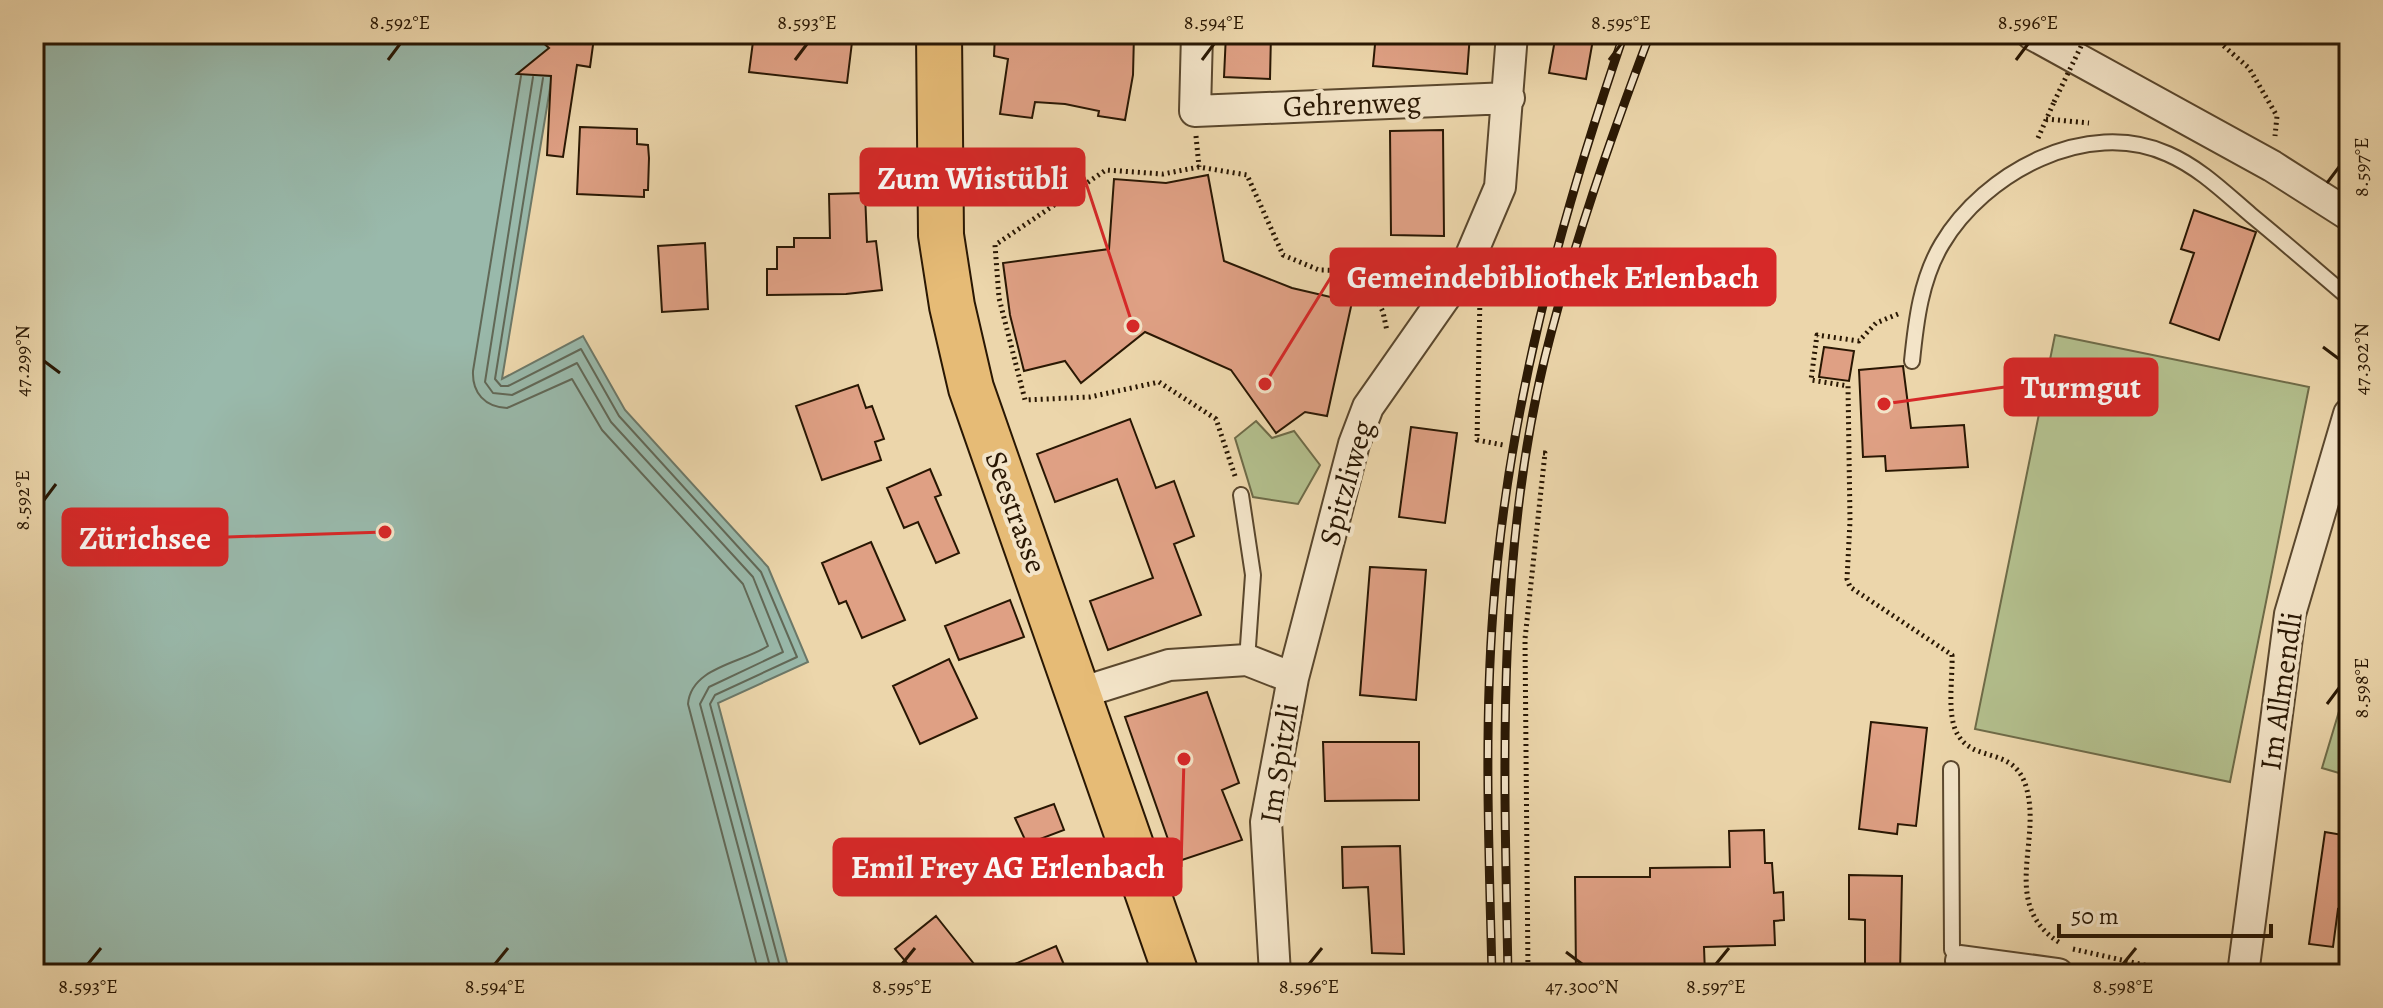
<svg xmlns="http://www.w3.org/2000/svg" width="2383" height="1008" font-family="Alegreya,serif">
  <style>
    .green { fill: #b3bf8d; stroke: #6e6b48; stroke-width: 2 }
    .water { fill: #99b9ab; stroke: #6c7868; stroke-width: 2 }
    .lines { fill: none; stroke-linecap: round; stroke-linejoin: round }
    .shore { stroke: #616857; stroke-width: 2 }
    .building { fill: #dfa084; stroke: #291703; stroke-width: 2 }
    .lane-casing { stroke: #5a472d; stroke-width: 18 }
    .street-casing { stroke: #5a472d; stroke-width: 34 }
    .primary-casing { stroke: #291703; stroke-width: 48 }
    .path { stroke: #291703; stroke-width: 5; stroke-dasharray: 2 4; stroke-linecap: butt }
    .lane { stroke: #f3e4c8; stroke-width: 14 }
    .street { stroke: #f3e4c8; stroke-width: 30 }
    .primary { stroke: #e6bb76; stroke-width: 44 }
    .rail-casing { stroke: #291703; stroke-width: 9 }
    .rail { stroke: #f3e4c8; stroke-width: 6; stroke-dasharray: 18; stroke-linecap: butt }
    .path-bridge { stroke: #291703; stroke-width: 5; stroke-dasharray: 2 4; stroke-linecap: butt }
    .ticks { fill: none; stroke: #291703; stroke-width: 3 }
    .labels { text-anchor: middle; dominant-baseline: central; stroke-width: 8; stroke-linejoin: round; paint-order: stroke }
    .street-label { font-size: 30px; fill: #291703; stroke: #f3e4c8 }
    .leader { fill: none; stroke: #d62828; stroke-width: 3 }
    .callout-dot { fill: #d62828; stroke: #f3e4c8; stroke-width: 3 }
    .callout { fill: #d62828; stroke: #d62828; stroke-width: 3 }
    .callout-label { font-size: 32px; text-anchor: middle; font-weight: bold; fill: #fff }
    .neatline { fill: none; stroke: #291703; stroke-width: 3 }
    .ticks-label { font-size: 20px; text-anchor: middle; fill: #291703 }
  </style>
  <rect width="100%" height="100%" fill="#ecd6ab"/>
  <filter id="stains"><feTurbulence type="fractalNoise" baseFrequency=".0025" numOctaves="4"/><feColorMatrix values="0 0 0 0 .2 0 0 0 0 .09 0 0 0 0 .02 0 0 0 .5 -.17"/></filter>
  <radialGradient id="worn" r=".72"><stop offset=".6" stop-color="#630" stop-opacity="0"/><stop offset="1" stop-color="#630" stop-opacity=".3"/></radialGradient>
  <path class="green" d="M2055,335L2309,387L2230,782L1975,729Z
    M1256,421L1272,438L1294,431L1320,465L1298,504L1253,497L1235,438Z
    M2349,678V776L2322,768Z"/>
  <path class="water" d="M34,34H559L502,379L583,336L625,410L768,567L808,662L718,703L790,974H34Z"/>
  <g class="lines">
    <path class="shore" d="M521,76L473,371C472,393 485,407 507,408L572,379L602,430L743,584L768,646C742,663 691,667 688,704L759,974
      M533,77L485,382L493,393L512,395L577,363L611,422L753,577L783,652L709,687L700,704L772,974
      M543,78L495,379L501,386H508L581,349L619,416L761,572L797,657L715,695L710,704L782,974"/>
  </g>
  <path class="building" d="M533,34H580V37L594,38L590,67L577,65L563,157L547,155L551,76L517,74L549,48Z
    M754,34H853L847,83L749,72Z
    M995,34H1134L1133,75L1125,120L1098,116L1099,111L1065,104L1035,102L1032,118L1000,114L1008,59L994,56Z
    M1226,34H1271L1270,79L1224,77Z
    M1376,34H1470L1467,74L1373,66Z
    M1556,34H1594L1586,79L1549,73Z
    M580,127L637,129V144L648,145L649,158L648,190H644V197L577,194Z
    M1443,130L1444,236L1391,235L1390,131Z
    M1208,175L1224,261L1292,288L1352,302L1327,416L1305,412L1276,433L1231,370L1145,332L1081,383L1065,361L1024,371L1010,315L1003,263L1109,249L1114,179L1166,183Z
    M865,193L867,242L876,241L882,290L846,294L767,295V269H777V247H794V238H830L829,194Z
    M2194,210L2256,232L2219,340L2170,323L2194,253L2181,249Z
    M705,243L708,309L662,312L658,246Z
    M1824,347L1854,351L1849,381L1819,377Z
    M1903,366L1911,428L1964,425L1968,467L1886,471L1885,456L1863,457L1859,370Z
    M858,385L866,408L872,406L884,439L875,442L881,460L822,480L796,406Z
    M1130,419L1156,488L1174,481L1194,536L1174,544L1201,615L1108,650L1090,601L1153,578L1117,479L1055,502L1037,454Z
    M1411,427L1457,433L1445,523L1399,517Z
    M930,469L941,495L935,497L959,553L936,563L918,522L904,528L887,488Z
    M871,542L905,620L862,638L846,601L839,604L822,563Z
    M1370,567L1426,570L1416,700L1360,695Z
    M1010,600L1024,637L959,660L945,626Z
    M949,659L977,718L920,744L893,686Z
    M1207,692L1239,783L1222,790L1242,840L1176,862L1125,717Z
    M1871,722L1927,728L1916,826L1898,824L1897,834L1859,829Z
    M1323,742H1419V800L1325,801Z
    M1054,804L1064,830L1027,844L1015,818Z
    M1764,830L1765,863H1772L1774,893L1783,892L1784,920L1774,921L1775,945L1704,947L1705,974H1576L1575,877H1650V868L1730,867L1729,831Z
    M2325,832L2349,836V911L2338,909L2333,947L2309,944Z
    M1400,846L1404,954L1372,953L1368,887L1343,888L1342,847Z
    M1849,875L1902,876L1900,974H1865V920L1849,919Z
    M936,916L982,974H916L895,949Z
    M1056,946L1068,974H992Z"/>
  <g class="lines">
    <defs>
      <path id="lane" d="M1912,361C1916,321 1921,279 1942,244C1984,173 2087,117 2168,154C2200,168 2224,192 2251,215C2284,242 2316,270 2349,298
        M1241,495L1253,575L1247,660
        M1951,769L1952,950L1961,961"/>
      <path id="street" d="M1197,34L1195,111L1509,98
        M2032,34L2272,166L2349,215
        M1293,678L1354,444L1368,407L1466,267L1500,187L1512,34
        M1080,693L1169,665L1247,660L1293,678L1266,822L1275,974
        M1961,961L2058,974
        M2243,974L2290,614L2349,414"/>
      <path id="primary" d="M939,34L941,235L952,306L971,388L1176,974"/>
    </defs>
    <use href="#lane" class="lane-casing"/>
    <use href="#street" class="street-casing"/>
    <use href="#primary" class="primary-casing"/>
    <path class="path" d="M2210,34L2249,68L2277,116L2275,136
      M2046,119L2089,123
      M1196,136L1199,167
      M2038,138L2054,102
      M1365,272L1416,288
      M1480,296L1477,440L1503,445
      M1898,314L1876,323L1859,341L1817,335L1811,380L1848,386L1850,521L1847,579L1850,587L1952,655C1953,677 1946,716 1958,735C1975,764 2016,745 2027,790C2041,844 2000,905 2060,943
      M1235,476L1216,419L1159,382L1090,397L1025,400L999,298L995,245L1106,170L1163,174L1199,167L1247,175L1283,255L1319,270L1364,271L1383,312L1387,331
      M2073,949L2184,974
      M1528,974L1525,639L1545,453H1541"/>
    <use href="#lane" class="lane"/>
    <use href="#street" class="street"/>
    <use href="#primary" class="primary"/>
    <defs>
      <path id="rail" d="M1492,974C1489,853 1484,732 1493,611C1508,411 1559,223 1624,34
        M1508,974C1504,769 1496,559 1545,357C1572,248 1610,140 1650,34"/>
    </defs>
    <use href="#rail" class="rail-casing"/>
    <use href="#rail" class="rail"/>
    <path class="path-bridge" d="M2054,102L2087,34"/>
  </g>
  <path class="ticks" d="M388,60L400,44M795,60L807,44M1202,60L1214,44M1609,60L1621,44M2016,60L2028,44M2327,183L2339,167M2323,347L2339,359M44,361L60,373M44,500L56,484M2327,704L2339,688M1566,952L1582,964M88,964L101,948M495,964L508,948M902,964L915,948M1309,964L1322,948M1716,964L1729,948M2123,964L2136,948"/>
  <g class="labels">
    <g class="street-label">
      <text transform="translate(1352 104) rotate(-2)">Gehrenweg</text>
      <text transform="translate(1346 483) rotate(-74)">Spitzliweg</text>
      <text transform="translate(1016 512) rotate(70)">Seestrasse</text>
      <text transform="translate(2281 691) rotate(-82)">Im Allmendli</text>
      <text transform="translate(1279 763) rotate(-81)">Im Spitzli</text>
    </g>
  </g>
  <path class="leader" d="M1133 326L1084 177M1265 384L1331 277M1884 404L2005 387M385 532L227 537M1184 759L1181 867"/>
  <g class="callout-dot">
    <circle cx="1133" cy="326" r="8"/>
    <circle cx="1265" cy="384" r="8"/>
    <circle cx="1884" cy="404" r="8"/>
    <circle cx="385" cy="532" r="8"/>
    <circle cx="1184" cy="759" r="8"/>
  </g>
  <g class="callout">
    <rect x="861" y="149" width="223" height="56" rx="8"/>
    <rect x="1331" y="249" width="444" height="56" rx="8"/>
    <rect x="2005" y="359" width="152" height="56" rx="8"/>
    <rect x="63" y="509" width="164" height="56" rx="8"/>
    <rect x="834" y="839" width="347" height="56" rx="8"/>
  </g>
  <g class="callout-label">
    <text x="973" y="189">Zum Wiistübli</text>
    <text x="1553" y="288">Gemeindebibliothek Erlenbach</text>
    <text x="2081" y="398">Turmgut</text>
    <text x="145" y="549">Zürichsee</text>
    <text x="1008" y="878">Emil Frey AG Erlenbach</text>
  </g>
  <rect width="2383" height="1008" fill="none" stroke="#ecd6ab" stroke-width="88"/>
  <path d="M2059 924v12h212v-12" fill="none" stroke="#291703" stroke-width="4"/>
  <text x="2071" y="924" font-size="24" fill="#291703" stroke="#f3e4c8" stroke-width="6" paint-order="stroke">50 m</text>
  <rect x="44" y="44" width="2295" height="920" class="neatline"/>
  <g class="ticks-label">
    <text x="400" y="29">8.592°E</text>
    <text x="807" y="29">8.593°E</text>
    <text x="1214" y="29">8.594°E</text>
    <text x="1621" y="29">8.595°E</text>
    <text x="2028" y="29">8.596°E</text>
    <text transform="translate(2361 167) rotate(-90)" y="7">8.597°E</text>
    <text transform="translate(2361 359) rotate(-90)" y="7">47.302°N</text>
    <text transform="translate(22 361) rotate(-90)" y="7">47.299°N</text>
    <text transform="translate(22 500) rotate(-90)" y="7">8.592°E</text>
    <text transform="translate(2361 688) rotate(-90)" y="7">8.598°E</text>
    <text x="88" y="993">8.593°E</text>
    <text x="495" y="993">8.594°E</text>
    <text x="902" y="993">8.595°E</text>
    <text x="1309" y="993">8.596°E</text>
    <text x="1582" y="993">47.300°N</text>
    <text x="1716" y="993">8.597°E</text>
    <text x="2123" y="993">8.598°E</text>
  </g>
  <rect width="100%" height="100%" filter="url(#stains)"/>
  <rect width="100%" height="100%" fill="url(#worn)"/>
</svg>
